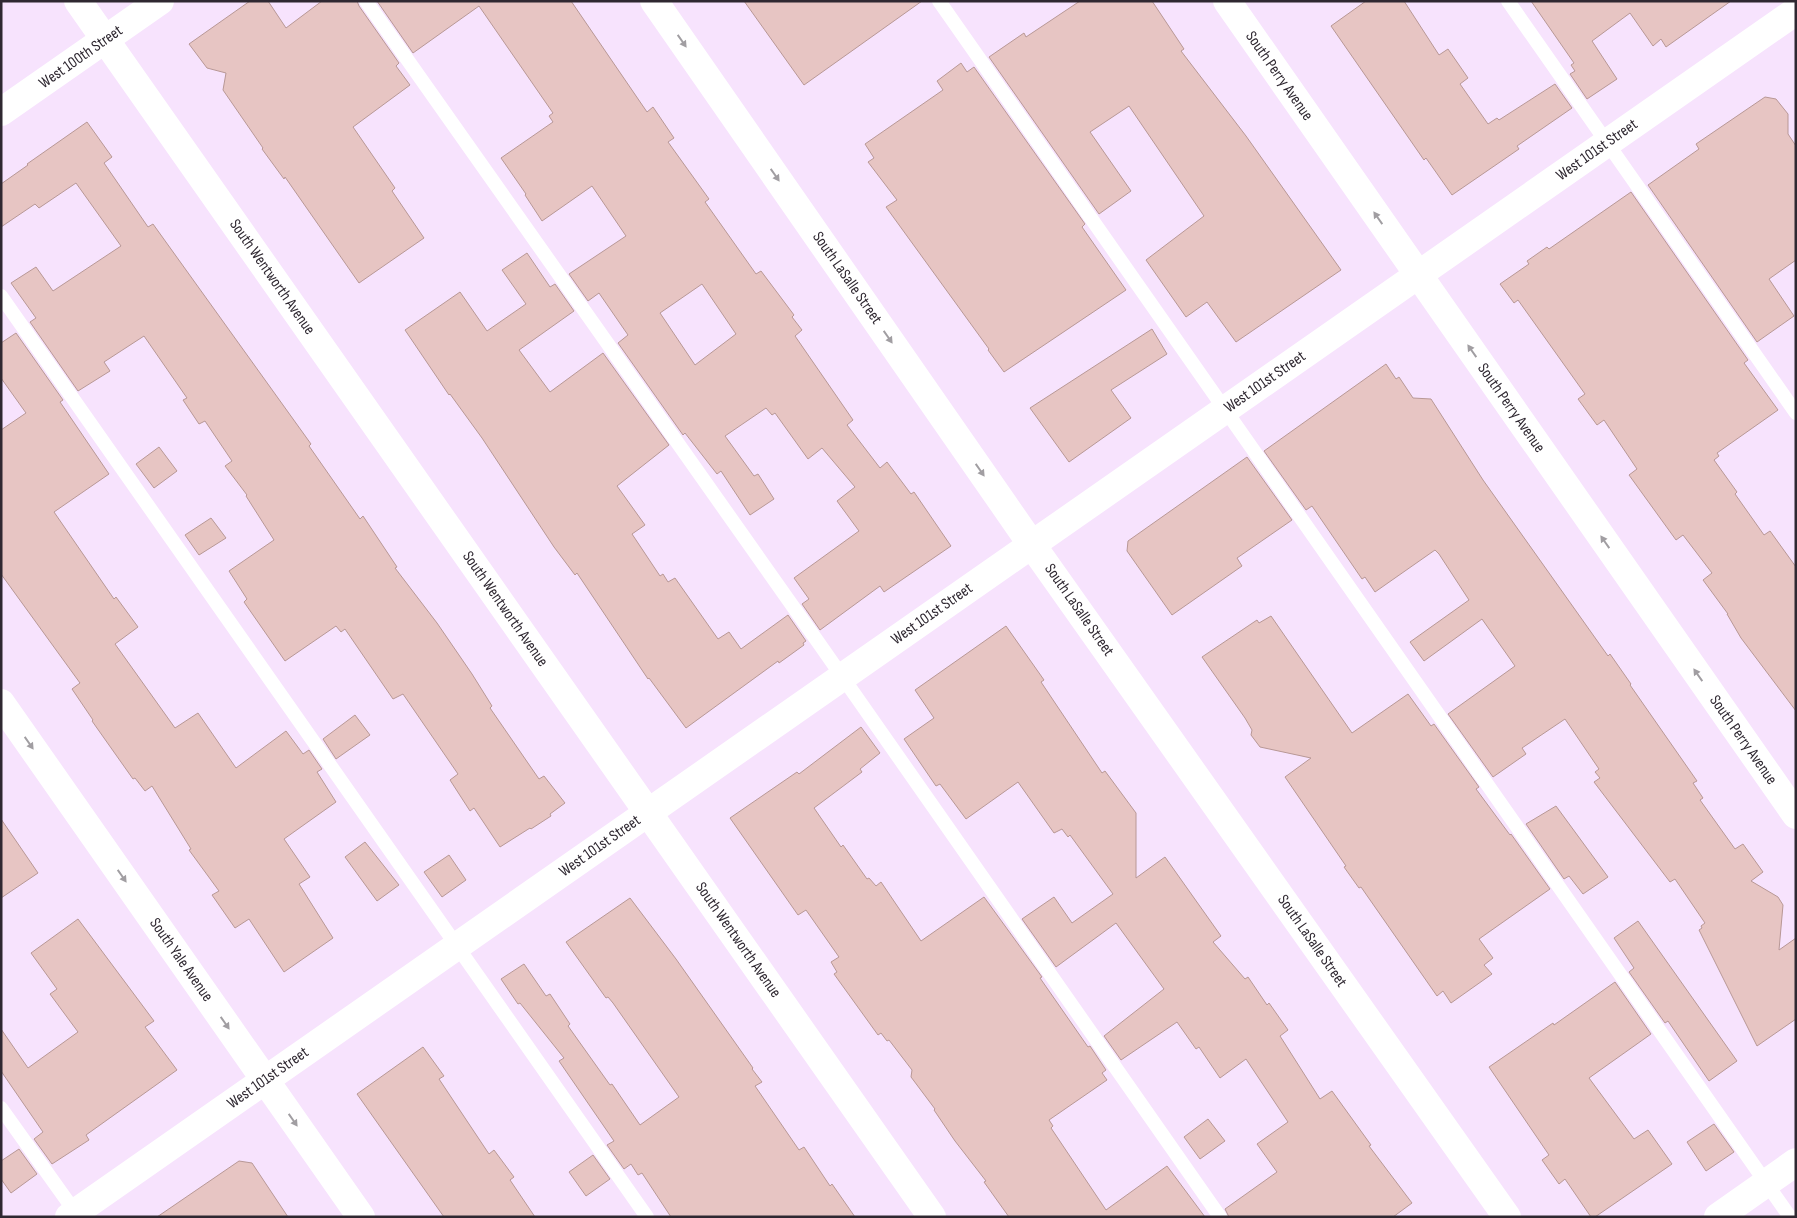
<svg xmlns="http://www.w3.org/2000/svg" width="1797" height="1218" font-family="'Sofia Sans Condensed',sans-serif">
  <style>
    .building { fill: #e7c5c3; stroke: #b89896; fill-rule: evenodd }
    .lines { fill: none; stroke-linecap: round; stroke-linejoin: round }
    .service { stroke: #fff; stroke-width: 14 }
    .minor { stroke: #fff; stroke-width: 28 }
    .tertiary { stroke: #fff; stroke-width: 28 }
    .oneway { fill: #a19ea2 }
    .labels { text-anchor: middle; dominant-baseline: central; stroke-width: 4; stroke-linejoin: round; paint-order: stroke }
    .street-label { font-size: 16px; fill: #2f2831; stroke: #fff }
  </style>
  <rect width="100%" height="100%" fill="#f7e3fd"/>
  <path class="building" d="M250,1H268L286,28L322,1H357L359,6L399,63L396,66L410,85L353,127L395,188L392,191L424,238L359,283L285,177L284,179L262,149L263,148L223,90L226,73L207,68L189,44Z
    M377,1H571L647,112L653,107L674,138L668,142L709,199L705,202L756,274L761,271L794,315L792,317L802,330L795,336L853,420L847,425L880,468L887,462L911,494L914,492L951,546L884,592L880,586L820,630L802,604L809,599L794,578L859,531L837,501L855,487L822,448L808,459L775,413L772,415L766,408L725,436L754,476L758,474L774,499L750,515L721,471L717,474L685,433L683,435L618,343L628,335L599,293L588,301L569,274L626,236L592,186L542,221L525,195L526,194L501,158L553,122L549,116L553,113L479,6L413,53ZM702,284L736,334L695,365L660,313Z
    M744,1H922L804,85Z
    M1080,1H1152L1184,49L1181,51L1246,136L1341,270L1236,342L1207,302L1186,317L1146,260L1204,216L1129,106L1090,132L1131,191L1099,214L989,57L1024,33L1026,37Z
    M1366,1H1404L1439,55L1448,49L1468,78L1460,84L1488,124L1497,118L1499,120L1555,84L1572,108L1517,146L1519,149L1452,195L1426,158L1424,160L1331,26Z
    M1531,1H1731L1666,47L1661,39L1653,46L1630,13L1592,41L1617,79L1587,99L1570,74L1575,71L1571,65L1574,63Z
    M961,63L967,72L974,67L1085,224L1082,227L1126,290L1004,372L988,350L989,349L886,207L897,200L868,162L874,158L865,144L943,90L937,81Z
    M1765,97L1776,99L1788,114V134L1796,146V260L1769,279L1794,316L1757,342L1648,185L1699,149L1696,144Z
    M87,122L112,157L104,163L148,227L153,224L311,444L309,446L360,519L363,516L397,567L395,568L437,623L472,674L492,706L490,708L539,779L544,776L565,803L550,814L551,816L531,829L530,828L500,847L474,808L470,811L450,780L458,774L403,694L393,699L345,629L341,632L336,626L285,661L244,602L247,599L229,571L274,540L246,496L247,495L225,466L232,461L205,421L199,424L183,400L187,398L144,336L104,362L110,371L78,391L30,322L36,318L11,283L36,267L53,291L121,246L76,183L39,208L35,204L1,227V184L28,165L27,164Z
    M1631,192L1748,360L1744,363L1778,410L1717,453L1719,456L1714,460L1737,492L1735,494L1764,535L1770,531L1796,567V711L1741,638L1727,614H1728L1703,580L1712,573L1683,535L1676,540L1629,475L1637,469L1604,420L1597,425L1578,399L1585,394L1518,300L1514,303L1500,284L1529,264L1527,261L1547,247L1549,249Z
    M527,253L550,287L555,284L574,311L519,350L550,392L603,353L669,445L617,486L645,525L632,534L660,576L663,574L668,582L675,578L718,639L729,632L741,649L788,615L806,641L803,643L804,645L779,663L778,661L686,728L649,678L648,679L577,573L575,575L554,547L482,438L450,394L449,395L405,330L460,292L487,331L526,304L502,270Z
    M1152,329L1167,354L1111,390L1131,418L1069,462L1030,408Z
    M16,333L63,400L60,402L109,474L54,512L114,599L116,597L138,627L115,644L175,728L198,713L236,768L286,731L303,754L309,750L322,769L317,772L336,802L284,839L310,877L299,884L333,938L284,972L249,919L235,928L212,895L219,891L189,850L191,849L152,786L145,791L135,778L133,779L92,721L93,720L72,689L80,683L1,574V430L26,413L1,378V343Z
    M1386,364L1396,379L1399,377L1413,398L1431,399L1483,480L1608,656L1610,654L1631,684L1630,685L1697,781L1693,783L1703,798L1700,800L1735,849L1743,844L1763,872L1751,881L1778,897L1783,905L1779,950L1796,938V1019L1757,1046L1699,930L1702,928L1701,926L1705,923L1675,879L1670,882L1594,782L1600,778L1595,772L1599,769L1565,719L1522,748L1526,754L1493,777L1448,714L1515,666L1482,619L1424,661L1410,642L1469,600L1439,554L1435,550L1375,592L1365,577L1362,579L1312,506L1306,510L1264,451Z
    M159,447L177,471L154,488L136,464Z
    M1247,457L1292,520L1237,558L1242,566L1172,615L1127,551L1128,541Z
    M211,518L226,538L199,555L185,535Z
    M1271,616L1352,733L1408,694L1431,726L1434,724L1479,787L1476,789L1510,835L1511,834L1550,889L1479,939L1493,958L1484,965L1492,974L1451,1003L1443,991L1437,996L1361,887L1359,888L1344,867L1346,866L1285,777L1311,758L1260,747L1251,735L1252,730L1245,718L1202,657L1257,620L1259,623Z
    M1006,626L1044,680L1041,682L1102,773L1105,771L1136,813V878L1165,857L1221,936L1213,942L1245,979L1248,977L1267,1005L1269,1003L1288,1030L1280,1036L1320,1099L1332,1091L1371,1145L1369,1146L1412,1203L1393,1217H1229L1225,1209L1277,1172L1257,1144L1288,1122L1246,1059L1220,1078L1199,1047L1196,1049L1177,1022L1121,1060L1104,1036L1164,989L1116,923L1056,967L1022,919L1054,897L1072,923L1113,894L1070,835L1068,837L1062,829L1054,833L1018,782L966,819L940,784L936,786L904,739L934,718L915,690Z
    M355,715L370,735L336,759L323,739Z
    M861,727L880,753L860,769L862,772L814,808L841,847L843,845L867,879L869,878L876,886L881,882L921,941L984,897L1042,977L1040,978L1088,1047L1090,1046L1106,1070L1102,1073L1107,1080L1049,1120L1053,1126L1051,1128L1106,1210L1167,1166L1205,1217H1009L984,1182L986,1181L955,1141L934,1110L935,1109L911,1077L912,1070L889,1040L887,1041L881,1033L878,1035L834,974L837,972L831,962L839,957L806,910L798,915L730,818L797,772L799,774Z
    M1556,806L1608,877L1583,894L1569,876L1564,879L1526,824Z
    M1,819L38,873L1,898Z
    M365,842L399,885L377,901L345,857Z
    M449,855L466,880L442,897L424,872Z
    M630,898L676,959L753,1068L752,1069L762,1082L755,1086L799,1150L804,1147L830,1186L832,1184L855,1217H671L642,1173L638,1175L631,1164L624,1169L607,1145L614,1141L559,1061L564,1058L520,1003L518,1004L501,979L524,964L546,996L550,994L570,1024L568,1026L610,1085L612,1084L640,1125L679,1097L613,1003L608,997L606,998L566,942Z
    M78,919L154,1021L145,1027L177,1070L86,1135L89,1140L52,1164L34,1139L43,1132L1,1071V1029L28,1068L78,1032L50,994L57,989L31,953Z
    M1638,921L1737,1061L1709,1081L1668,1021L1665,1023L1629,972L1634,968L1614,938Z
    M1615,982L1651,1034L1589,1078L1634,1139L1648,1130L1672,1164L1595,1217H1591L1565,1179L1559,1184L1542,1160L1549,1155L1489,1067L1553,1023L1554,1025Z
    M423,1047L444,1076L439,1079L489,1154L494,1150L514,1177L510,1180L535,1217H444L357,1094Z
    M1208,1119L1225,1141L1200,1159L1184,1137Z
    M1714,1124L1734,1152L1706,1171L1687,1142Z
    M19,1149L37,1174L11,1193L1,1179V1161Z
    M593,1155L610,1179L586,1196L569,1172Z
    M239,1161L252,1163L288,1217H157Z"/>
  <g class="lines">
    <path class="service" d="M366,1L818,642L1220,1217
      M939,1L1790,1217
      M1508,1L1796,413
      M1,296L647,1217
      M1,1108L78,1216"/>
    <path class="minor" d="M654,1L1032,545L1507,1217
      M1227,1L1796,815
      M1,112L160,1
      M1,703L361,1217
      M69,1217L1796,11
      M1718,1217L1796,1162"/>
    <path class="tertiary" d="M78,1L932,1217"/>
  </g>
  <defs><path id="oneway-solid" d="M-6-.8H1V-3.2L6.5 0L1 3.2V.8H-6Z" transform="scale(1.25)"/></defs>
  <g class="oneway">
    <use href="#oneway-solid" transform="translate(682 41) rotate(55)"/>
    <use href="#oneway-solid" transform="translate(775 175) rotate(55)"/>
    <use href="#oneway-solid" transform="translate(1378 218) rotate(-125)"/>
    <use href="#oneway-solid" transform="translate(888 337) rotate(55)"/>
    <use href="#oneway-solid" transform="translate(1472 351) rotate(-125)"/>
    <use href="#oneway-solid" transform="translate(980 470) rotate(55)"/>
    <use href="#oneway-solid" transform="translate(1605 542) rotate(-125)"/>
    <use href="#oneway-solid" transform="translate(1698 675) rotate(-125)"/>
    <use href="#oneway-solid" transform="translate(29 743) rotate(55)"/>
    <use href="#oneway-solid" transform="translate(122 876) rotate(55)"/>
    <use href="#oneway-solid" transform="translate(225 1023) rotate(55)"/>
    <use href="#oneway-solid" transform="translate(293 1120) rotate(55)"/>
  </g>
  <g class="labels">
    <g class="street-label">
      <text transform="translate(81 57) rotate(-35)">West 100th Street</text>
      <text transform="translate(1279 76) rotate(55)">South Perry Avenue</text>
      <text transform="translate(1597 150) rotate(-35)">West 101st Street</text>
      <text transform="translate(272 277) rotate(55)">South Wentworth Avenue</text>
      <text transform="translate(847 278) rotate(55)">South LaSalle Street</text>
      <text transform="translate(1265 382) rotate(-35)">West 101st Street</text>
      <text transform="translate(1511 408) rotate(55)">South Perry Avenue</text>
      <text transform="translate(505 609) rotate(55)">South Wentworth Avenue</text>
      <text transform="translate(1079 610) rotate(55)">South LaSalle Street</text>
      <text transform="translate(932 614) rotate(-35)">West 101st Street</text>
      <text transform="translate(1743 740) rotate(55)">South Perry Avenue</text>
      <text transform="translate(600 846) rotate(-35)">West 101st Street</text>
      <text transform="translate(738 940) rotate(55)">South Wentworth Avenue</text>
      <text transform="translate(1312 941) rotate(55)">South LaSalle Street</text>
      <text transform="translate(181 960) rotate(55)">South Yale Avenue</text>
      <text transform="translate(268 1078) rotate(-35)">West 101st Street</text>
    </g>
  </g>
  <rect width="1797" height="1218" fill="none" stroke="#2f2831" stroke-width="5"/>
</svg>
